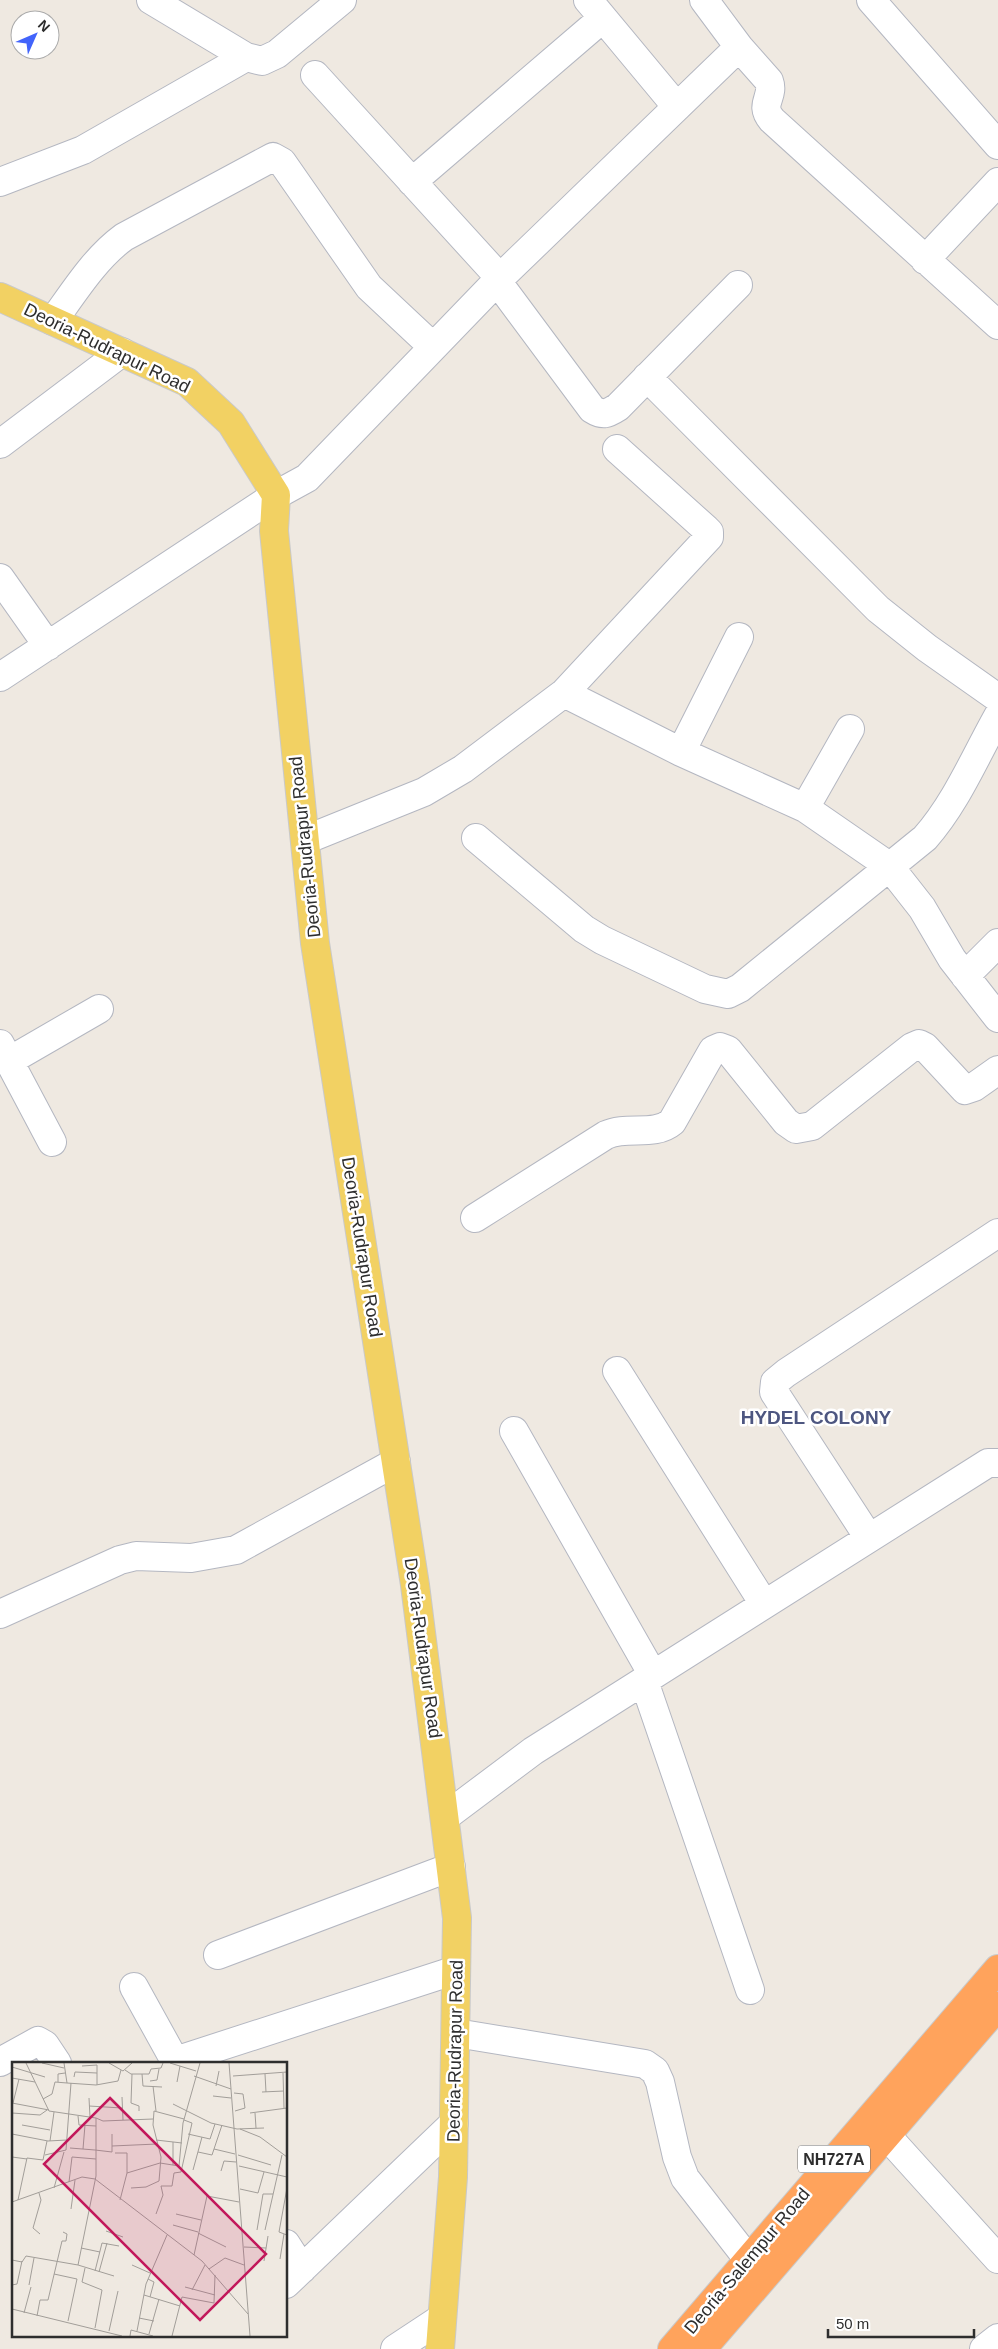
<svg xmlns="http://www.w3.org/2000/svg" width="998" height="2349" font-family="Arial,sans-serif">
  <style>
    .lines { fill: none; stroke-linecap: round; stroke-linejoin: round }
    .minor-casing { stroke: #b4b7c1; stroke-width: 30 }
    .major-casing { stroke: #c9c9c9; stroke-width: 30 }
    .highway-casing { stroke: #c9c9c9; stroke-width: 30 }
    .minor { stroke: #fff; stroke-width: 28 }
    .major { stroke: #f2d163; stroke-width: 28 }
    .highway { stroke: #ffa35c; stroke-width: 28 }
    .labels { text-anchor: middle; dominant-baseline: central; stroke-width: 5; stroke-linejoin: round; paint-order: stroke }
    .shield { fill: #fff; stroke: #6d6d6d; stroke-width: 1 }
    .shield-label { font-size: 16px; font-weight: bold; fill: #2e2e2e }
    .street-label { font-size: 18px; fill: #2e2e2e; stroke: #fff }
    .neighbourhood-label { font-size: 19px; font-weight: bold; fill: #4d5680; stroke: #fff }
    .inset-road { fill: none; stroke: #a29e99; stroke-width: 1 }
    .view { fill: #c2185b; fill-opacity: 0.15; stroke: #c2185b; stroke-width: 2.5 }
    .inset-edge { fill: none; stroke: #2e2e2e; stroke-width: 2.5 }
  </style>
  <rect width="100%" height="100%" fill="#efe9e1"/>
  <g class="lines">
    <defs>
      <path id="minor" d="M151,0L246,57L262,61L277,54L342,0
        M588,0L677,107
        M871,0L998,145
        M738,46L769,81C775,97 758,104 772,120L998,325
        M315,75L500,278
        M0,182L83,150L246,57
        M412,182L603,18
        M925,260L998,182
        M497,281L592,409C603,416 607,414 618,407L738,285
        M53,321C74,292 95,258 124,237L273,157L282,162L369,287L433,347
        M647,377L878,609L927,648L998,698
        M0,444L122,352
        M0,578L48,646
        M0,677L276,495L307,478L500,278L739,47L704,0
        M564,693L709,537V532L706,529L617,449
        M681,752L739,637
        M805,808L850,729
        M476,838L584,929L602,940L705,989L728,994L740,988L925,838C956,803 975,757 998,716
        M305,840L424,792L463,769L564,693L681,752L805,808L889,866L922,908L952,959L998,1018
        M965,976L998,943
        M0,1044L52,1142
        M9,1061L99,1009
        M475,1218L606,1135C627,1125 654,1137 672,1122L713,1050L720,1047L728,1050L786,1122L796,1129L812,1126L912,1047L919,1044L925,1047L965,1090L974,1087L998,1070
        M617,1371L764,1604
        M514,1431L653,1675
        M869,1538L774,1392L775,1382L786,1373L998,1233
        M0,1614L120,1560L136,1556L191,1558L236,1550L396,1462
        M644,1681L750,1990
        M445,1817L533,1751L988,1463H998
        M218,1955L451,1867
        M134,1987L176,2063
        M456,2033L645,2064L655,2071L660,2082L677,2157L685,2178L748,2259
        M175,2061L456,1970
        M0,2062L38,2041L45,2045L57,2063
        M886,2135L998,2259
        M286,2244L302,2269
        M286,2284L454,2123
        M395,2349L442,2318
        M984,2349L998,2338"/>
      <path id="major" d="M0,297L187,382L231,423L276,495L274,531L315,943L415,1585L457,1918L453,2177L440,2349"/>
      <path id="highway" d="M672,2349L998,1969
        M702,2349L998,2006"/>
    </defs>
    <use href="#minor" class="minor-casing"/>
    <use href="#major" class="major-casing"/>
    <use href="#highway" class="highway-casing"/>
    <use href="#minor" class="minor"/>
    <use href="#major" class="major"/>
    <use href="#highway" class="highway"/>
  </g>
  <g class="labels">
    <rect class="shield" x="798" y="2145.5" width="72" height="27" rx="4"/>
    <g class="shield-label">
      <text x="834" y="2159">NH727A</text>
    </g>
    <g class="street-label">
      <text transform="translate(107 348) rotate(26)">Deoria-Rudrapur Road</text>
      <text transform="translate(305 847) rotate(-96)">Deoria-Rudrapur Road</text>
      <text transform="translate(362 1247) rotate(81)">Deoria-Rudrapur Road</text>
      <text transform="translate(423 1648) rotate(82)">Deoria-Rudrapur Road</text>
      <text transform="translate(455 2051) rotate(-89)">Deoria-Rudrapur Road</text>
      <text transform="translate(747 2261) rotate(-50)">Deoria-Salempur Road</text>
    </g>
    <g class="neighbourhood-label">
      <text x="816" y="1417">HYDEL COLONY</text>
    </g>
  </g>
  <g transform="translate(12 2062)">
    <rect width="275" height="275" fill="#efe9e1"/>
    <path class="inset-road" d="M14,1L37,49L84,56V114L66,203L102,214M30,1L52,6M52,1L55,21L84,23L106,19L109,8M97,1L111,9L120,1M158,1L184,9M217,1L238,274M70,4L85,3V23M0,5L33,15M113,8L119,12H137L139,7L149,6L151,1M271,11L272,46M120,12L119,41L127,44V49M130,12L131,24L150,25M253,12L254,30M182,14L219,27M221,14L275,10M62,15L63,10L85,11M0,16L23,20M138,19L145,18L147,7M46,20V12L53,11M165,20L168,4M141,24L144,49M204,24L207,9M250,30L272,29M222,31L231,32L233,46L223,49M201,34L219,36M110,35L111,58M77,36L78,55M31,37L40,32L43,20L55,21M0,41L37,48M1,41L7,17M161,42L199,61L225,67L252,66M77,44L110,46M0,51L28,53L35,48M238,51L275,46M243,51L244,66M66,54L67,63L84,64M84,56L91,59L141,57M10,63L38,68M228,67L248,75L275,95M0,72L36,79L55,78M176,72L198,77L203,62M144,78L170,81M38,79L42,50M161,80V103M100,84L145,82M58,86L83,88M71,87L73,63M202,87L223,92M83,88L100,90V72M186,90L200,93L210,63M103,91H115V111M33,93L54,88L59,21M226,93L259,103M0,95L15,97M167,104L171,61L188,1M227,104L275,115M181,108L190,75M209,109L212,99L224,100M57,120L60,95L84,97M42,126L52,90M119,126L134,125L147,119L149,95L141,63L142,49L172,57M275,126L267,170L275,173M228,127L246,131L252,110M27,131L29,138L21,166L28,172M6,138L15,96L31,98L35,79M108,138L115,111L148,101L167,104M0,140L70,115L83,117L190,199L236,252M59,147L63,118M144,152L151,133L149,124H160L162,111L169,110L180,61L172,58M164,152L189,158M161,163L186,170M245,168L251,132H261M253,168L270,93M94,169L111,175M186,171L214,185M232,185L254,186M69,186L88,190M182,193L195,134L227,140M268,197L272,172M0,198L10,200L14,194L66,203M252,199L256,174M120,203L138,211M73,206L70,220L90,228L83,266M197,207L213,196L232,203M83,209L90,181L107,184M87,210L95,181M42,212L65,217L56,259M136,217L142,220L138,235M0,223L5,222L10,199M17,223L22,196M173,225L203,233M180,228L193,203M132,233L168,244M0,247L110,274M12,251L19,225M25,254L28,238H36L50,179H54L55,172L51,170M127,256L142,259M97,269L106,229M125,269L134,222L155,173M137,272L147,237M118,274L119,268L141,274M160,274L170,235L202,241L203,213"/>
    <path class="view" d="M98,36L254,192L188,258L32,102Z"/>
    <rect width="275" height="275" class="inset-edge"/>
  </g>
  <g transform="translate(35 35) rotate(45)"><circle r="24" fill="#ffffff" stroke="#ababab"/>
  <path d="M0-4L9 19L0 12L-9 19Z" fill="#4264fb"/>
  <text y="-8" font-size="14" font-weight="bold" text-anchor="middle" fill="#2e2e2e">N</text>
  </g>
  <path d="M828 2329v8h146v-8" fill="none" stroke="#2e2e2e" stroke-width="2.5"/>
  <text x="836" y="2329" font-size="15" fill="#2e2e2e" stroke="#ffffff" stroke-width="4" paint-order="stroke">50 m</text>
</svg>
